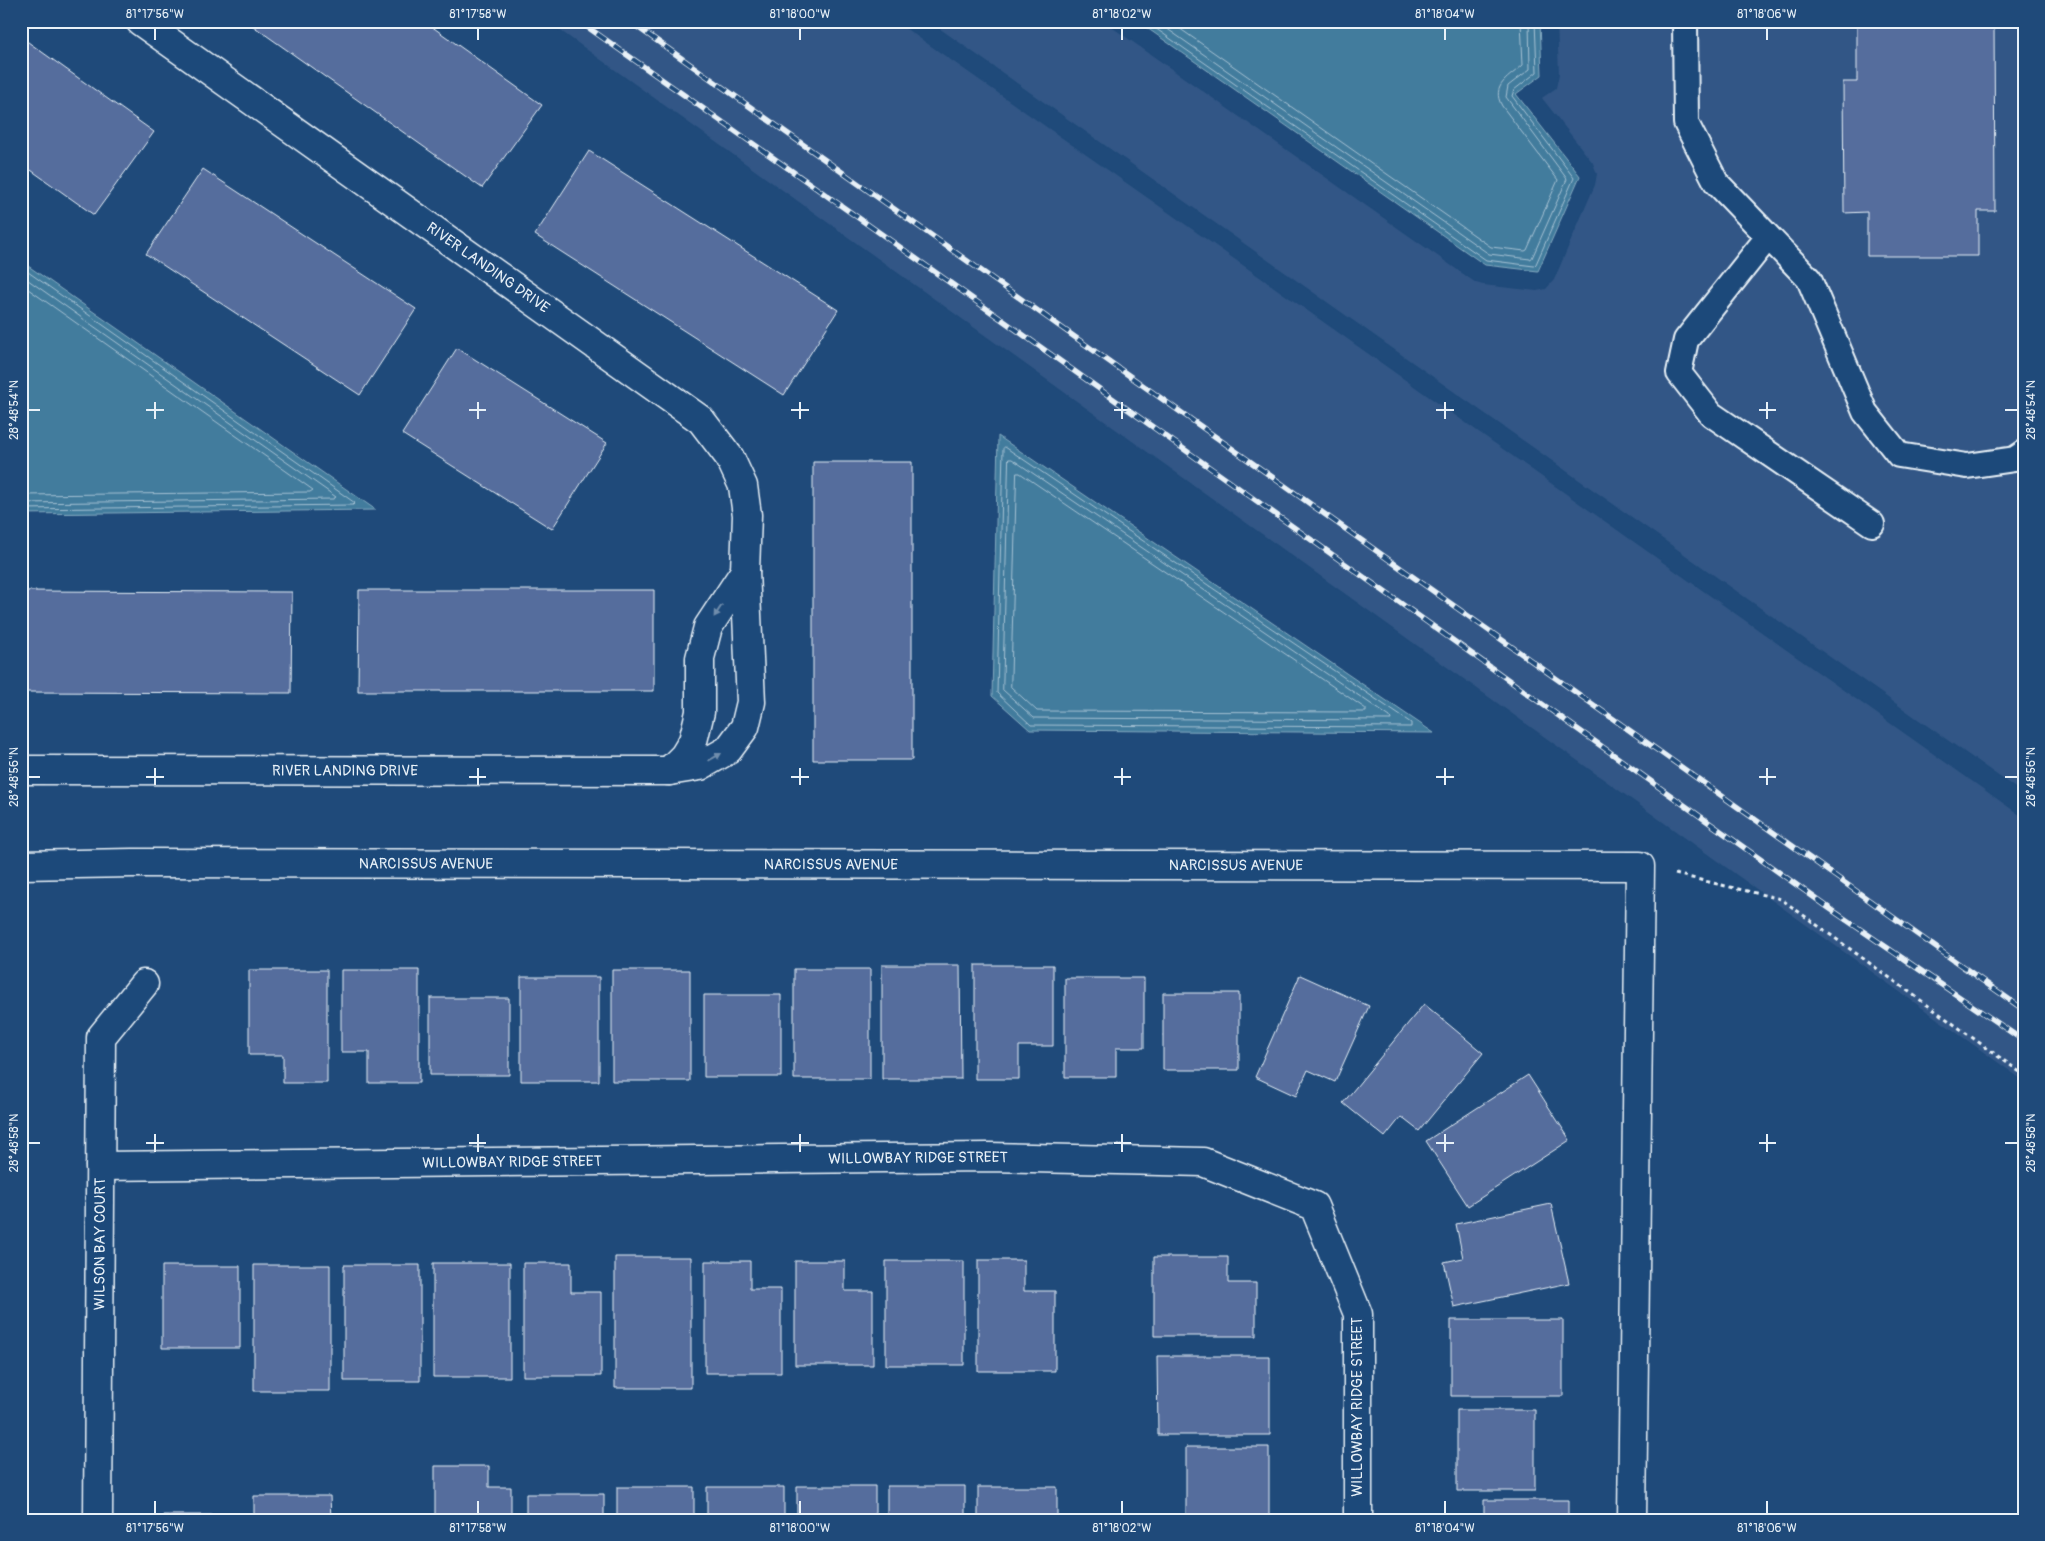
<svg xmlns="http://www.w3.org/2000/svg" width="2045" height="1541" font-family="Pangolin,sans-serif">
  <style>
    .built { fill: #335786 }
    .water { fill: #437c9d; stroke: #85abc1 }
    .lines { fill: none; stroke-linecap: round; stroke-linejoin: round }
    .shore { stroke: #a6c2d4; stroke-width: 1 }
    .building { fill: #556d9d; stroke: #e8f1f8 }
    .service-casing { stroke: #e8f1f8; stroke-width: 28 }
    .minor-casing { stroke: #e8f1f8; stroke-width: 31 }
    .path { stroke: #e8f1f8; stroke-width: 3; stroke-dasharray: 4 4; stroke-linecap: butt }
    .service { stroke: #1f4a7a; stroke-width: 24 }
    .minor { stroke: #1f4a7a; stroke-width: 28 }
    .rail-casing { stroke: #e8f1f8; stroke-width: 5.5 }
    .rail { stroke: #1f4a7a; stroke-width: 4; stroke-dasharray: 11; stroke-linecap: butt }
    .oneway { fill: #6f8dac }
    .ticks { fill: none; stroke: #e8f1f8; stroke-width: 2 }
    .labels { text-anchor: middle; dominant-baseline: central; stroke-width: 5; stroke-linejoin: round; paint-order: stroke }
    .street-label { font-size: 15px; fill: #e8f1f8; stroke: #1f4a7a }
    .neatline { fill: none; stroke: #e8f1f8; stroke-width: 2 }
    .ticks-label { font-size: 12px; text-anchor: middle; fill: #e8f1f8 }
  </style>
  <rect width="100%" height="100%" fill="#1f4a7a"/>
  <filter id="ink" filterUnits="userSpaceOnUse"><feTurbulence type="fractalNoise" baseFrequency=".02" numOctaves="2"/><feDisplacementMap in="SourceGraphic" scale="10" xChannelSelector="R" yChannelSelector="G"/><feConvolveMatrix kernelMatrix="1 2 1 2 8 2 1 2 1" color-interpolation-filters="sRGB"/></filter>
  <g filter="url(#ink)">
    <path class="built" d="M547,21H895L1172,215L2024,818V1081Z
      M929,21H1103L1476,283L1483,285L1537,291L1546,289L1554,280L1595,185L1597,174L1593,163L1542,98L1556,88L1559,74L1557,21H2024V794Z"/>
    <path class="water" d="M1137,21H1540L1542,75L1516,94L1580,176L1538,271L1485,265Z
      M21,261L376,510L21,514Z
      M998,436L1434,733L1030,730L992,696Z"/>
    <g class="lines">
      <path class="shore" d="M1145,21L1486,260L1534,266L1536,264L1574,178L1512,96L1514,90L1537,72L1535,21
        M1156,21L1489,254L1530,259L1532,258L1567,179L1506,97L1508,86L1530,69L1529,21
        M1169,21L1491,247L1525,251L1527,250L1558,180L1502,106C1490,85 1510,77 1523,65L1521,21
        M21,267L355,503L353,505L21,509
        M21,275L336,497L333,499L21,503
        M21,284L313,490L310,492L21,495
        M1005,447L1411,723V727L1031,725L997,693L1003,449Z
        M1009,459H1012L1390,717L1391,720L1034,718L1003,690Z
        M1017,473H1020L1366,709V712L1037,711L1011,687Z"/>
    </g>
    <path class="building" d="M246,21H424L542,105L482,188Z
      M1994,22L1995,211H1978V256H1867V212L1844,213L1843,82H1857V23Z
      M21,37L154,132L94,215L21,163Z
      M589,151L838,310L784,395L535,235Z
      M203,169L416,309L360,395L146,254Z
      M457,348L607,443L552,529L402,434Z
      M813,462H912V760H813Z
      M359,590H654V691H358Z
      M21,591L292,592L291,693L21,692Z
      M882,965H960L961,1079H882Z
      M975,965H1053V1046H1019V1079H975Z
      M794,969H870V1079H794Z
      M249,970H327V1083H283V1055H249Z
      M341,970H419V1083H369V1052H341Z
      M612,970H690V1081H612Z
      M1300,975L1369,1006L1335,1082L1308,1070L1296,1096L1255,1077Z
      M521,977H599V1081H521Z
      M1065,978H1144V1048H1116V1077H1065Z
      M1163,993H1239V1070H1163Z
      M704,995H781V1077H704Z
      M430,998H509V1075H430Z
      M1424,1004L1483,1053L1419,1131L1401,1117L1385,1137L1343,1103Z
      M1528,1075L1570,1140L1468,1206L1426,1141Z
      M1551,1204L1569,1283L1454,1307L1444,1262L1463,1258L1456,1224Z
      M615,1257H691V1388H615Z
      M1154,1257H1228V1283H1256V1336H1154Z
      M978,1260H1024V1291H1055V1371H978Z
      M705,1261H750V1289H781V1373H705Z
      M795,1261H845V1291H873V1365H795Z
      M886,1261H964V1365H886Z
      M433,1263H510V1377H433Z
      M523,1263H571V1292H601V1376H523Z
      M254,1265H330V1391H254Z
      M344,1265H420V1381H344Z
      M162,1266H240V1348H162Z
      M1451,1320H1563V1396H1451Z
      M1157,1356H1270V1435H1158Z
      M1457,1410H1535V1491H1457Z
      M1186,1447H1269V1520H1186Z
      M435,1466H489V1487H511V1520H435Z
      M797,1486H875V1520H797Z
      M887,1486H965V1520H887Z
      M617,1487H694V1520H617Z
      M707,1487H784V1520H707Z
      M978,1487H1057V1520H978Z
      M526,1494H604V1520H526Z
      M254,1496H330L331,1520H254Z
      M1484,1500H1568V1520H1484Z
      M163,1515H240V1520H163Z
      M344,1515H422V1520H344Z"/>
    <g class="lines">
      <defs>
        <path id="service" d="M1685,21L1686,123L1716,182L1809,279L1865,412L1899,455L1967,466L2015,459L2024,453
          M1768,237L1686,340L1679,373L1711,414L1872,524"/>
        <g id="minor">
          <path id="s1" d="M21,770L669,771L700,766L728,750L745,727L751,702L745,571L747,515L743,486L730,458L701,420L140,21"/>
          <path d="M669,771L684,756L693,741L700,712V658L708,627L745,571"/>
          <path id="s2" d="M21,865L132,863L1640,866L1632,1520"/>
          <path id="s3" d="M100,1166L989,1157L1203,1162L1314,1206L1358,1314V1520"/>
          <path id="s4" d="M98,1520L101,1037L144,984"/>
        </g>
      </defs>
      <use href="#service" class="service-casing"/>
      <use href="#minor" class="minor-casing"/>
      <path class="path" d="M1675,874L1781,899L2024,1075"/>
      <use href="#service" class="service"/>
      <use href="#minor" class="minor"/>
      <defs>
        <path id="rail" d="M579,21L904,250L1829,908L2024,1041
          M629,21L2024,1010"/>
      </defs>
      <use href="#rail" class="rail-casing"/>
      <use href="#rail" class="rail"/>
    </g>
    <defs><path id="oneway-solid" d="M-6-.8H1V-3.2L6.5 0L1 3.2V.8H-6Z" transform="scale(1.25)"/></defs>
    <g class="oneway">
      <use href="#oneway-solid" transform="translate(718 611) rotate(123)"/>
      <use href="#oneway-solid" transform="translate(715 757) rotate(-30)"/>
    </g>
  </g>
  <path class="ticks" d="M155,28V40M478,28V40M800,28V40M1122,28V40M1445,28V40M1767,28V40M155,402V419M478,402V419M800,402V419M1122,402V419M1445,402V419M1767,402V419M28,410H40M146,410H164M469,410H486M791,410H809M1114,410H1131M1436,410H1454M1759,410H1776M2005,410H2018M155,768V785M478,768V785M800,768V785M1122,768V785M1445,768V785M1767,768V785M28,777H40M146,777H164M469,777H486M791,777H809M1114,777H1131M1436,777H1454M1759,777H1776M2005,777H2018M155,1134V1152M478,1134V1152M800,1134V1152M1122,1134V1152M1445,1134V1152M1767,1134V1152M28,1143H40M146,1143H164M469,1143H486M791,1143H809M1114,1143H1131M1436,1143H1454M1759,1143H1776M2005,1143H2018M155,1501V1514M478,1501V1514M800,1501V1514M1122,1501V1514M1445,1501V1514M1767,1501V1514"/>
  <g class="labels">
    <g class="street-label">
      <text transform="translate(488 268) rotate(35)">RIVER LANDING DRIVE</text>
      <text stroke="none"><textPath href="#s1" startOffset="324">RIVER LANDING DRIVE</textPath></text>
      <text stroke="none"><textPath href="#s2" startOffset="405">NARCISSUS AVENUE</textPath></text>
      <text stroke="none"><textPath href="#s2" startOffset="810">NARCISSUS AVENUE</textPath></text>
      <text stroke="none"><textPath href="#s2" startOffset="1215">NARCISSUS AVENUE</textPath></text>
      <text stroke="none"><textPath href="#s3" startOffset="818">WILLOWBAY RIDGE STREET</textPath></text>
      <text stroke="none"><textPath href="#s3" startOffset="412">WILLOWBAY RIDGE STREET</textPath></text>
      <text stroke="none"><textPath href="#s4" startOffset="276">WILSON BAY COURT</textPath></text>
      <text transform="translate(1357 1407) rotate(-90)">WILLOWBAY RIDGE STREET</text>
    </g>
  </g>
  <rect width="2045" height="1541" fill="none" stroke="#1f4a7a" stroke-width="55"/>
  <rect x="28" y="28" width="1990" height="1486" class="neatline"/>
  <g class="ticks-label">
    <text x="155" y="18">81°17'56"W</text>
    <text x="478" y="18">81°17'58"W</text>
    <text x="800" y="18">81°18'00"W</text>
    <text x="1122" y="18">81°18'02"W</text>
    <text x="1445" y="18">81°18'04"W</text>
    <text x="1767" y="18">81°18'06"W</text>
    <text transform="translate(2031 410) rotate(-90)" y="4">28°48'54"N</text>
    <text transform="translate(14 410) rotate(-90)" y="4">28°48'54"N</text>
    <text transform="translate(2031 777) rotate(-90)" y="4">28°48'56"N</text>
    <text transform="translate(14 777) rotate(-90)" y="4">28°48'56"N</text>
    <text transform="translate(2031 1143) rotate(-90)" y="4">28°48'58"N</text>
    <text transform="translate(14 1143) rotate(-90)" y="4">28°48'58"N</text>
    <text x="155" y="1532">81°17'56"W</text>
    <text x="478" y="1532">81°17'58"W</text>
    <text x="800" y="1532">81°18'00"W</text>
    <text x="1122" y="1532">81°18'02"W</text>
    <text x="1445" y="1532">81°18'04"W</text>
    <text x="1767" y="1532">81°18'06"W</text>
  </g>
</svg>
